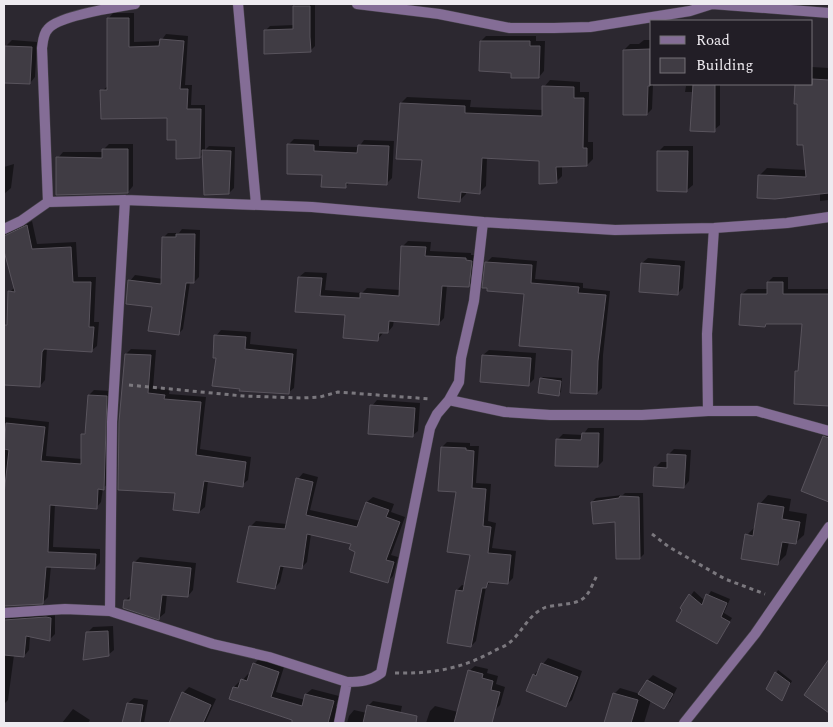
<svg xmlns="http://www.w3.org/2000/svg" width="833" height="727" font-family="Spectral,serif">
  <style>
    .shadow { fill: #0007 }
    .building { fill: #403c44; stroke: #59545d }
    .lines { fill: none; stroke-linecap: round; stroke-linejoin: round }
    .street-casing { stroke: #47434b; stroke-width: 11 }
    .path { stroke: #7b787e; stroke-width: 3; stroke-dasharray: 4 4; stroke-linecap: butt }
    .street { stroke: #846d96; stroke-width: 10 }
  </style>
  <rect width="100%" height="100%" fill="#2c2830"/>
  <path class="shadow" d="M297,4H315V46L310,51L265,31L270,26L294,25V6Z
    M113,13H134V42L161,41L166,34L188,36L185,85H192L191,105H205V150L209,146L235,147L234,188L229,193L204,153L200,157L177,138L168,116L102,91L109,85L108,19Z
    M689,20H718V21H688Z
    M486,36H536V41H545L544,71L539,77L481,41Z
    M12,40L37,42L35,77L30,83L4,82L6,46Z
    M644,40H652V84H720V125L714,130L693,92H685L686,86L653,85L652,109L647,114L624,50L630,44H639Z
    M812,67L829,68V200L820,201V193L760,175L767,168L806,170L798,103H795L796,84H812Z
    M550,80L580,82V92H589L588,142H593V159L587,165H562V176L556,182L540,159L487,157L486,186L480,192H466V194L460,200L423,159L401,103L407,97L471,100L470,107L543,110L544,87Z
    M294,139L319,140V146L359,147L364,140L394,141L392,178L386,184L350,182L345,187L323,174L288,145Z
    M109,144H133V186L128,192L58,158L63,152H103V150Z
    M664,146H693V185L687,190L659,151Z
    M14,164L11,188L4,194V167Z
    M32,221L37,244L76,242L78,277H96L94,322H99L97,346L91,351L47,348L45,380L40,386L4,384L5,325L9,322L10,292L15,287L4,247V230L13,231Z
    M182,229L200,230L199,277L194,282H190L183,329L178,334L130,281L135,275L163,279V238L168,233H179Z
    M408,241L431,242L430,251L471,253V255H477L474,281L468,286L447,285L444,318L438,324L394,320L393,326L388,332H384L378,339L346,314L297,311L299,277L305,272L327,273L325,290L362,293L367,288L401,290L402,247Z
    M492,257L537,261L535,279L583,283V288L610,291L603,355L602,388L597,393L574,349L526,293L487,262Z
    M648,258L685,261L683,288L677,294L642,263Z
    M773,277H788V289H829V404L795,403L797,372L799,369L803,323H768L765,326L742,294L748,289H768V282Z
    M221,330L251,332L250,344L297,349L294,388L288,393L217,357L216,336Z
    M131,349L156,350L153,388L170,390L169,394L206,397L200,449L251,457L248,480L242,485L208,481L205,507L199,512L177,492L126,354Z
    M489,350L536,353L534,379L529,384L483,355Z
    M543,377L562,378L561,392L558,394L541,379Z
    M94,390L111,391L109,483L103,488L101,502L96,508L55,504L53,547L100,549V563L95,568L51,566L48,597L43,602L4,605V417L49,422L46,456L82,459L83,435L86,431L89,395Z
    M377,400L420,403L418,431L412,436L372,406Z
    M588,428H604L603,461L598,466L557,440L563,434L583,435Z
    M829,432V501L803,490L824,437Z
    M447,442L470,443V446H479L476,483L491,484L488,521L496,523L492,548L516,551L513,578L508,583L491,581L486,587L476,641L471,646L457,590L462,585L466,586L472,554L457,490L442,447Z
    M674,449L691,450L689,481L684,487L655,468L661,462H668L669,454Z
    M303,473L318,477L310,510L361,521L367,502L373,497L394,504L391,512L405,517L391,555L398,557L393,576L388,581L357,551L353,543L311,534L307,562L302,567L284,565L280,582L275,588L250,527L256,521L287,524L298,479Z
    M625,493H643L644,554L640,558L616,521L592,502L596,498L623,495Z
    M768,495L791,499L789,511L807,514L804,535L795,543L789,542L786,555L778,563L747,535L755,527L760,504Z
    M140,557L196,563L193,590L188,596L167,594L165,613L159,618L126,600L132,594L134,563Z
    M694,591L705,601L711,591L730,599L724,613L732,618L717,642L682,608Z
    M4,612L55,613V634L49,640L30,636L29,650L24,656L14,655L8,700L4,704Z
    M113,626L114,650L108,655L87,633L93,627Z
    M260,658L284,667L276,692L305,700L306,694L312,689L339,696L336,706L339,707L342,723H293L294,720L234,687L239,682H241L248,674L250,675L254,664Z
    M548,658L582,671L572,700L566,705L534,675Z
    M475,666L488,669L487,673L498,676L496,684L505,687L500,705L495,710H492L489,723H426L430,711L435,706L458,712L469,671Z
    M778,670L792,681L782,699L768,688Z
    M653,675L677,688L670,702L664,707L651,700L644,723H605L614,694L620,688L640,694L648,680Z
    M189,687L216,699L205,723H170L183,693Z
    M134,698L148,700L144,723H123L128,703Z
    M373,701L402,706L399,719L404,721L403,723H347L349,716L354,710L367,713L368,706Z
    M73,709L90,720L88,723H62Z"/>
  <path class="building" d="M293,6H310V37L311,52L264,54V30L293,29Z
    M107,18H129V47L159,46L160,39L184,41L180,89H188L187,109H201L200,158L176,159V140H167V118L101,119L100,90H107Z
    M480,41H530V46H540L539,78H511V73L479,71Z
    M5,46L32,47L30,84L4,83Z
    M650,49V86H648L647,115H623V50Z
    M812,79L829,80V193L775,199L757,198L758,175L806,177L803,145H797V104H794L795,84H812Z
    M693,84H715V132L690,131Z
    M542,86L574,87V98H584L583,148H587V166L556,167L557,183L539,184V161L482,158L480,194L461,192L460,202L418,198L422,160L396,159L400,103L465,106V113L542,116Z
    M287,144L314,145V151L357,153L358,145L389,146L387,185L346,183V188L321,187L322,175L287,174Z
    M102,149H128V193L56,195V157L102,158Z
    M202,150L231,151L229,194L204,195Z
    M657,151H688L687,192L657,191Z
    M27,225L32,249L71,247L73,282H91L89,327H94L92,352L44,349L42,352L40,387L4,385V325H7L8,291L15,292L4,251V236Z
    M176,234H195L194,283H186L179,335L148,331L152,307L126,304L128,280L161,284L162,237H176Z
    M401,246L426,247L425,256L466,258V260L472,261L469,287L442,286L439,325L389,321L388,333H379L378,341L343,338L345,315L295,312L298,277L322,278L320,296L360,298V293L399,296Z
    M485,262L532,265L531,283L579,287L578,293L606,295L598,361L597,394L570,393L572,350L519,346L524,294L487,291V288H482Z
    M641,263L680,266L678,295L639,292Z
    M767,282H783V294H829V406L794,404L795,371H798L802,324H766L765,327L739,325L741,294H767Z
    M214,335L246,337L245,349L293,354L289,394L239,391L240,389L212,386L216,358H213Z
    M125,354L151,355L148,393L165,395L164,399L201,402L196,455L246,462L243,487L204,481L199,513L173,510L175,493L118,490L119,422Z
    M482,355L531,358L529,386L480,382Z
    M540,378L561,381L559,396L538,393Z
    M88,395L107,396L104,490L98,489L97,509L50,505L48,552L96,554L95,569L46,567L43,604L4,606V494L9,450L4,449L6,423L45,427L41,461L81,464V434H85Z
    M370,405L415,408L413,437L368,434Z
    M582,433H599L598,467L555,466L556,439L581,440Z
    M823,436L829,438V502L801,491Z
    M441,447L466,448V450L474,451L472,488L486,489L483,526L491,527L488,553L511,555L508,584L488,582L486,588H482L471,647L447,643L456,590L463,591L470,555L447,552L456,492L438,491Z
    M667,454L686,455L684,488L653,486L654,467L667,468Z
    M296,478L313,482L306,515L357,527L366,502L389,510L386,517L400,522L386,560L394,562L388,583L350,572L355,552L349,549L351,544L307,534L302,569L280,566L275,589L237,582L249,526L285,529Z
    M620,496L639,497L640,559H616L615,522L593,524L591,502L619,498Z
    M758,503L784,507L782,519L800,522L796,544L782,542L778,565L741,559L745,534L753,536Z
    M133,562L191,568L188,597L162,595L159,620L123,608L124,600H130Z
    M689,594L702,605L706,594L727,603L721,617L730,622L717,644L676,621L682,610L680,608Z
    M46,617L51,618L50,641L26,636L24,657L4,655V620Z
    M108,631L109,656L83,660L86,632Z
    M829,659V713L804,695Z
    M253,663L279,672L271,697L302,706L305,694L334,701L328,723H292V720L229,699L233,687L238,688L241,679L247,681Z
    M541,663L578,677L566,707L526,691L533,674L536,676Z
    M468,670L483,674L482,678L493,681L491,690L500,692L492,723H454Z
    M775,672L790,683L782,701L766,689Z
    M647,680L673,694L664,709L638,694Z
    M182,692L211,705L203,723H169Z
    M613,693L638,700L631,723H604Z
    M127,703L143,705L140,723H122Z
    M367,705L417,716L416,723H363Z"/>
  <g class="lines">
    <defs>
      <path id="street" d="M238,4L256,204
        M357,4L439,14L510,28H554L590,27L690,11L712,4
        M712,4L829,13
        M48,202L42,48C43,42 43,34 48,29C58,16 116,7 135,4
        M4,229L21,221L48,202L125,200L312,207L483,222L615,230L714,228L787,223L829,217
        M449,400L505,412L550,415H642L708,411H757L829,431
        M708,411L707,334L714,228
        M110,611L112,422L125,200
        M4,613L65,609L110,611L213,644L269,657L347,682C361,682 370,681 381,673L430,428L437,414L449,400L459,382L461,358L474,301L483,222
        M339,723L347,682
        M684,723L755,634L829,527"/>
    </defs>
    <use href="#street" class="street-casing"/>
    <path class="path" d="M129,385L243,396L302,398L320,397L338,392L431,399
      M652,534L669,547L725,579L765,594
      M395,673C430,674 461,669 492,652C497,649 504,647 509,643C522,633 528,615 544,608C548,606 554,606 559,605C586,602 586,599 597,575"/>
    <use href="#street" class="street"/>
  </g>
  <rect width="833" height="727" fill="none" stroke="#eeebf0" stroke-width="10"/>
  <rect x="650" y="20" width="162" height="65" fill="#221e26" stroke="#747077"/>
  <rect x="660" y="36" width="25" height="8" fill="#846d96" stroke="#747077"/>
  <text x="696" y="45" font-size="15" fill="#eeebf0">Road</text>
  <rect x="660" y="58" width="25" height="15" fill="#403c44" stroke="#747077"/>
  <text x="696" y="70" font-size="15" fill="#eeebf0">Building</text>
</svg>
